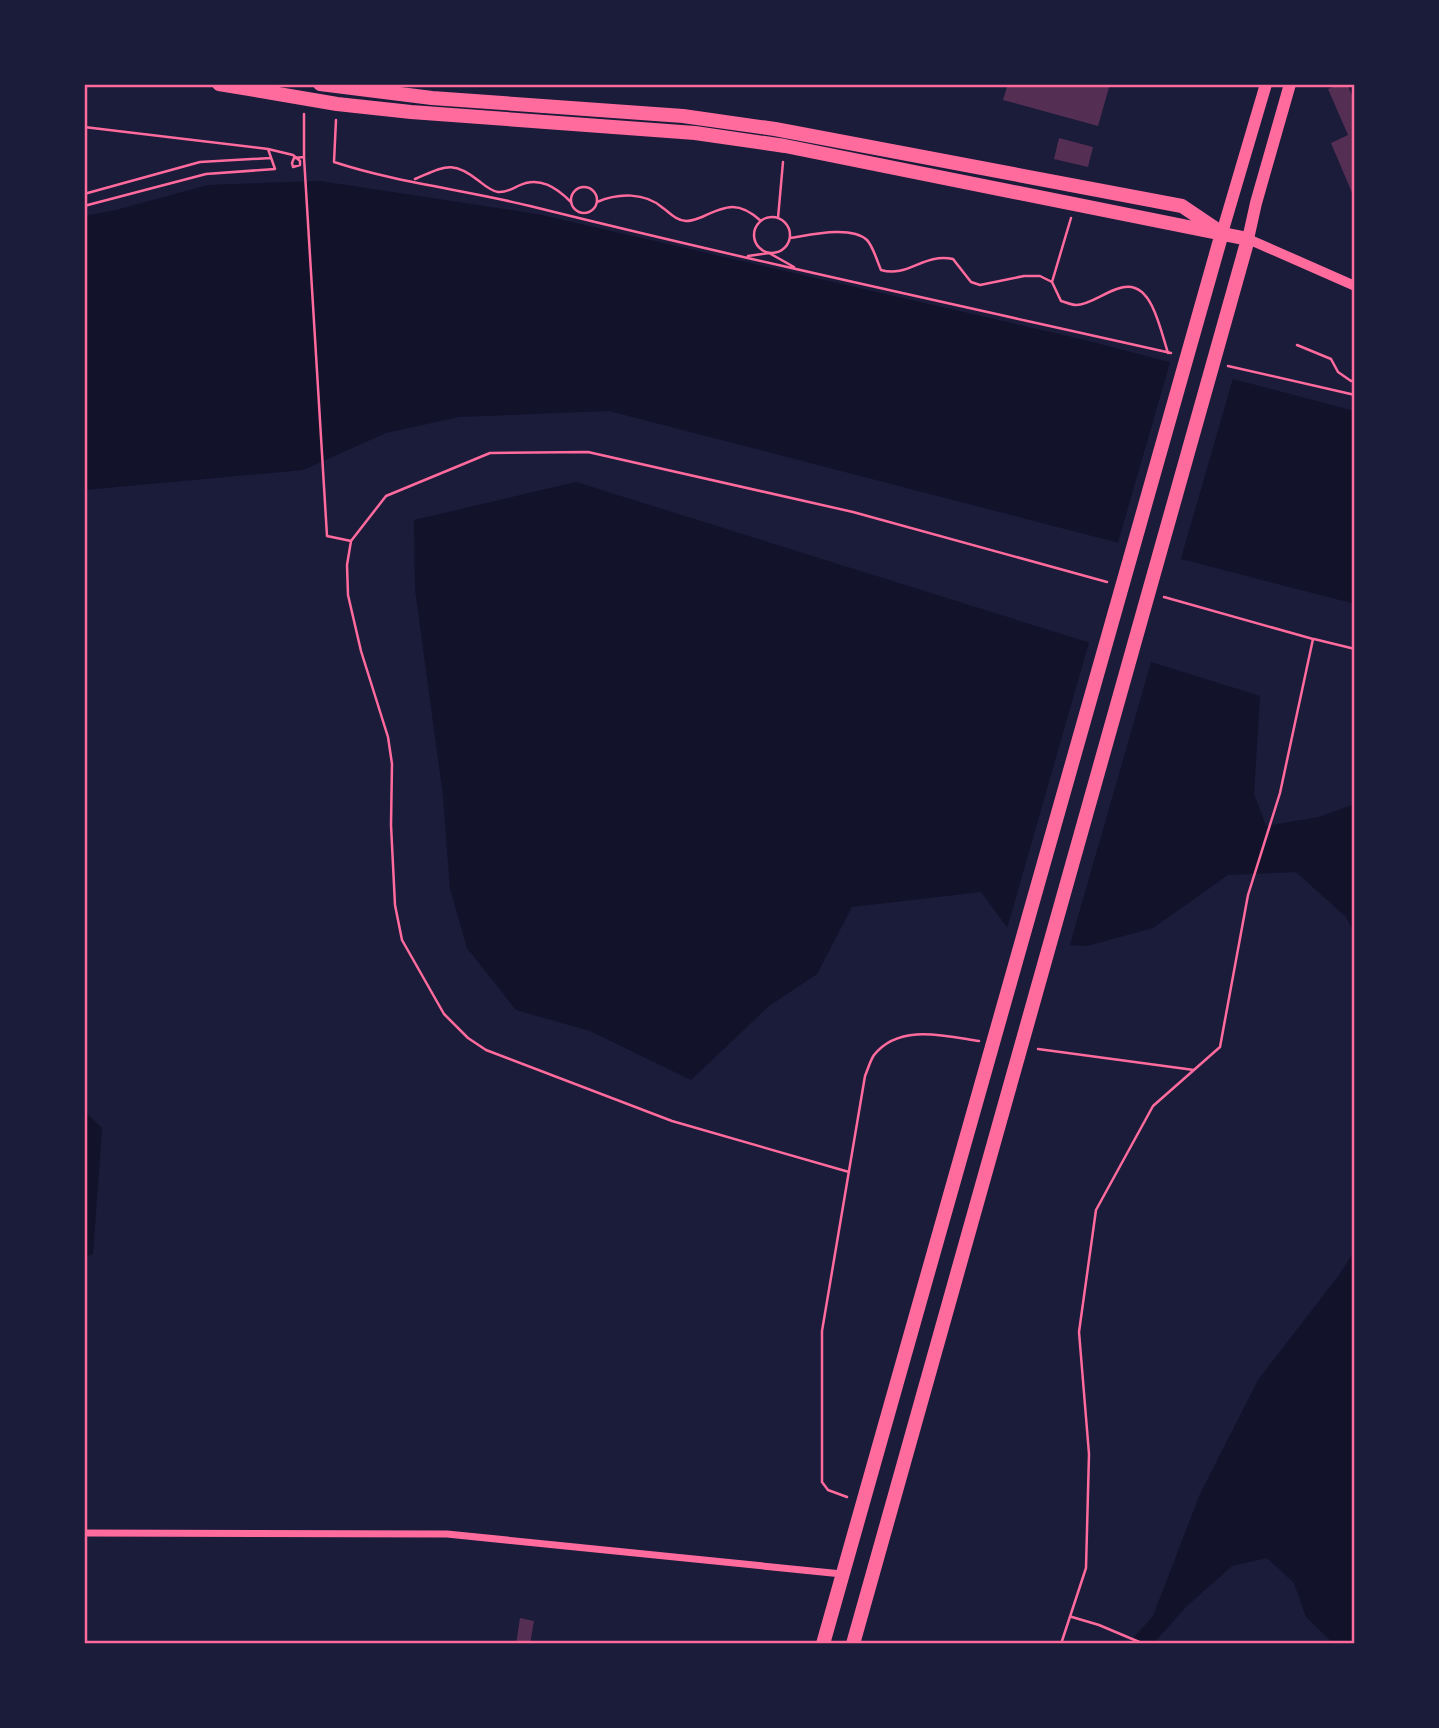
<svg xmlns="http://www.w3.org/2000/svg" width="1439" height="1728" font-family="Literata,serif">
  <style>
    .water { fill: #12122b }
    .pier { fill: #1b1b3a }
    .building { fill: #542f53 }
    .lines { fill: none; stroke-linecap: round; stroke-linejoin: round }
    .path { stroke: #ff6b9d; stroke-width: 2.5 }
    .minor { stroke: #ff6b9d; stroke-width: 7 }
    .tertiary { stroke: #ff6b9d; stroke-width: 10 }
    .secondary { stroke: #ff6b9d; stroke-width: 12 }
    .trunk { stroke: #ff6b9d; stroke-width: 14 }
    .neatline { fill: none; stroke: #ff6b9d; stroke-width: 2.5 }
  </style>
  <rect width="100%" height="100%" fill="#1b1b3a"/>
  <path class="water" d="M320,181L537,214L1085,340L1355,411V604L609,411L459,417L386,433L303,470L84,490V216L116,210L208,185Z
    M576,482L1260,696L1254,794L1266,826L1319,817L1355,804V935L1346,917L1296,872L1228,875L1153,928L1087,946L1018,942L981,892L852,907L817,974L769,1006L691,1080L590,1031L516,1010L467,948L450,889L443,796L415,589L414,520Z
    M84,1111L102,1128L93,1254L84,1257Z
    M1355,1250V1644H1334L1306,1617L1294,1583L1267,1558L1232,1566L1186,1607L1153,1644H1128L1153,1616L1200,1494L1258,1380L1339,1275Z"/>
  <path class="pier" d="M1171,359L1234,375L1180,562L1117,546Z
    M1090,639L1152,659L1069,948L1016,945L1006,932Z"/>
  <path class="building" d="M1008,84L1069,85L1110,84L1098,126L1003,100Z
    M1340,84H1347L1355,102V200L1331,143L1348,135L1328,89Z
    M1059,138L1093,147L1088,167L1054,159Z
    M520,1618L534,1621L530,1644H516Z"/>
  <g class="lines">
    <path class="path" d="M304,114V157L327,536L351,541L386,496L490,453L588,452L853,512L1107,582
      M336,120L334,162C398,183 466,190 530,206C743,259 957,305 1171,353
      M84,127L268,149
      M415,179C444,167 452,159 479,181C484,185 491,191 498,192C505,193 512,189 518,186C539,175 557,188 571,202
      M571 200a13 13 0 1 1 26 0a13 13 0 1 1-26 0Z
      M84,194L200,162L271,158
      M597,202C618,193 645,192 663,208C671,214 676,220 686,221C692,221 696,219 702,217C727,205 739,201 761,221
      M84,206L206,174L275,169L268,149L293,155L300,161V165L293,167L292,163L294,158L304,157
      M754 235a18 18 0 1 1 36 0a18 18 0 1 1-36 0Z
      M778,218L783,162
      M790,238C810,235 851,225 867,240C873,246 877,261 881,270C908,278 923,253 953,259L971,282L980,285L1024,276H1040L1052,282L1061,301C1065,302 1072,305 1076,305C1100,305 1131,263 1152,306C1159,320 1163,337 1168,353
      M748,256L769,253L794,267
      M1052,282L1071,218
      M1297,345L1331,359L1338,372L1351,381L1355,380
      M1228,366L1355,395
      M351,541L347,565L348,595L361,651L388,737L392,764L391,825L395,905L402,940L444,1014L468,1038L486,1050L672,1121L849,1172
      M1314,639L1355,649
      M1038,1049L1194,1070
      M847,1497L828,1490L822,1482V1331L865,1076C868,1069 870,1061 874,1055C899,1023 946,1036 979,1041
      M1072,1617L1099,1625L1144,1644
      M1061,1644L1086,1568L1089,1454L1079,1332L1096,1210L1153,1106L1220,1047L1248,895L1280,793L1313,639L1164,597"/>
    <path class="minor" d="M84,1533L447,1534L842,1574"/>
    <path class="tertiary" d="M1248,239L1355,286"/>
    <path class="secondary" d="M1222,233L1266,84
      M1248,239L1256,203L1290,84"/>
    <path class="trunk" d="M219,84L337,104L411,112L695,133L785,146L1248,239L853,1644
      M320,84L432,98L683,116L775,129L1182,206L1222,233L823,1644"/>
  </g>
  <rect width="1439" height="1728" fill="none" stroke="#1b1b3a" stroke-width="172"/>
  <rect x="86" y="86" width="1267" height="1556" class="neatline"/>
</svg>
